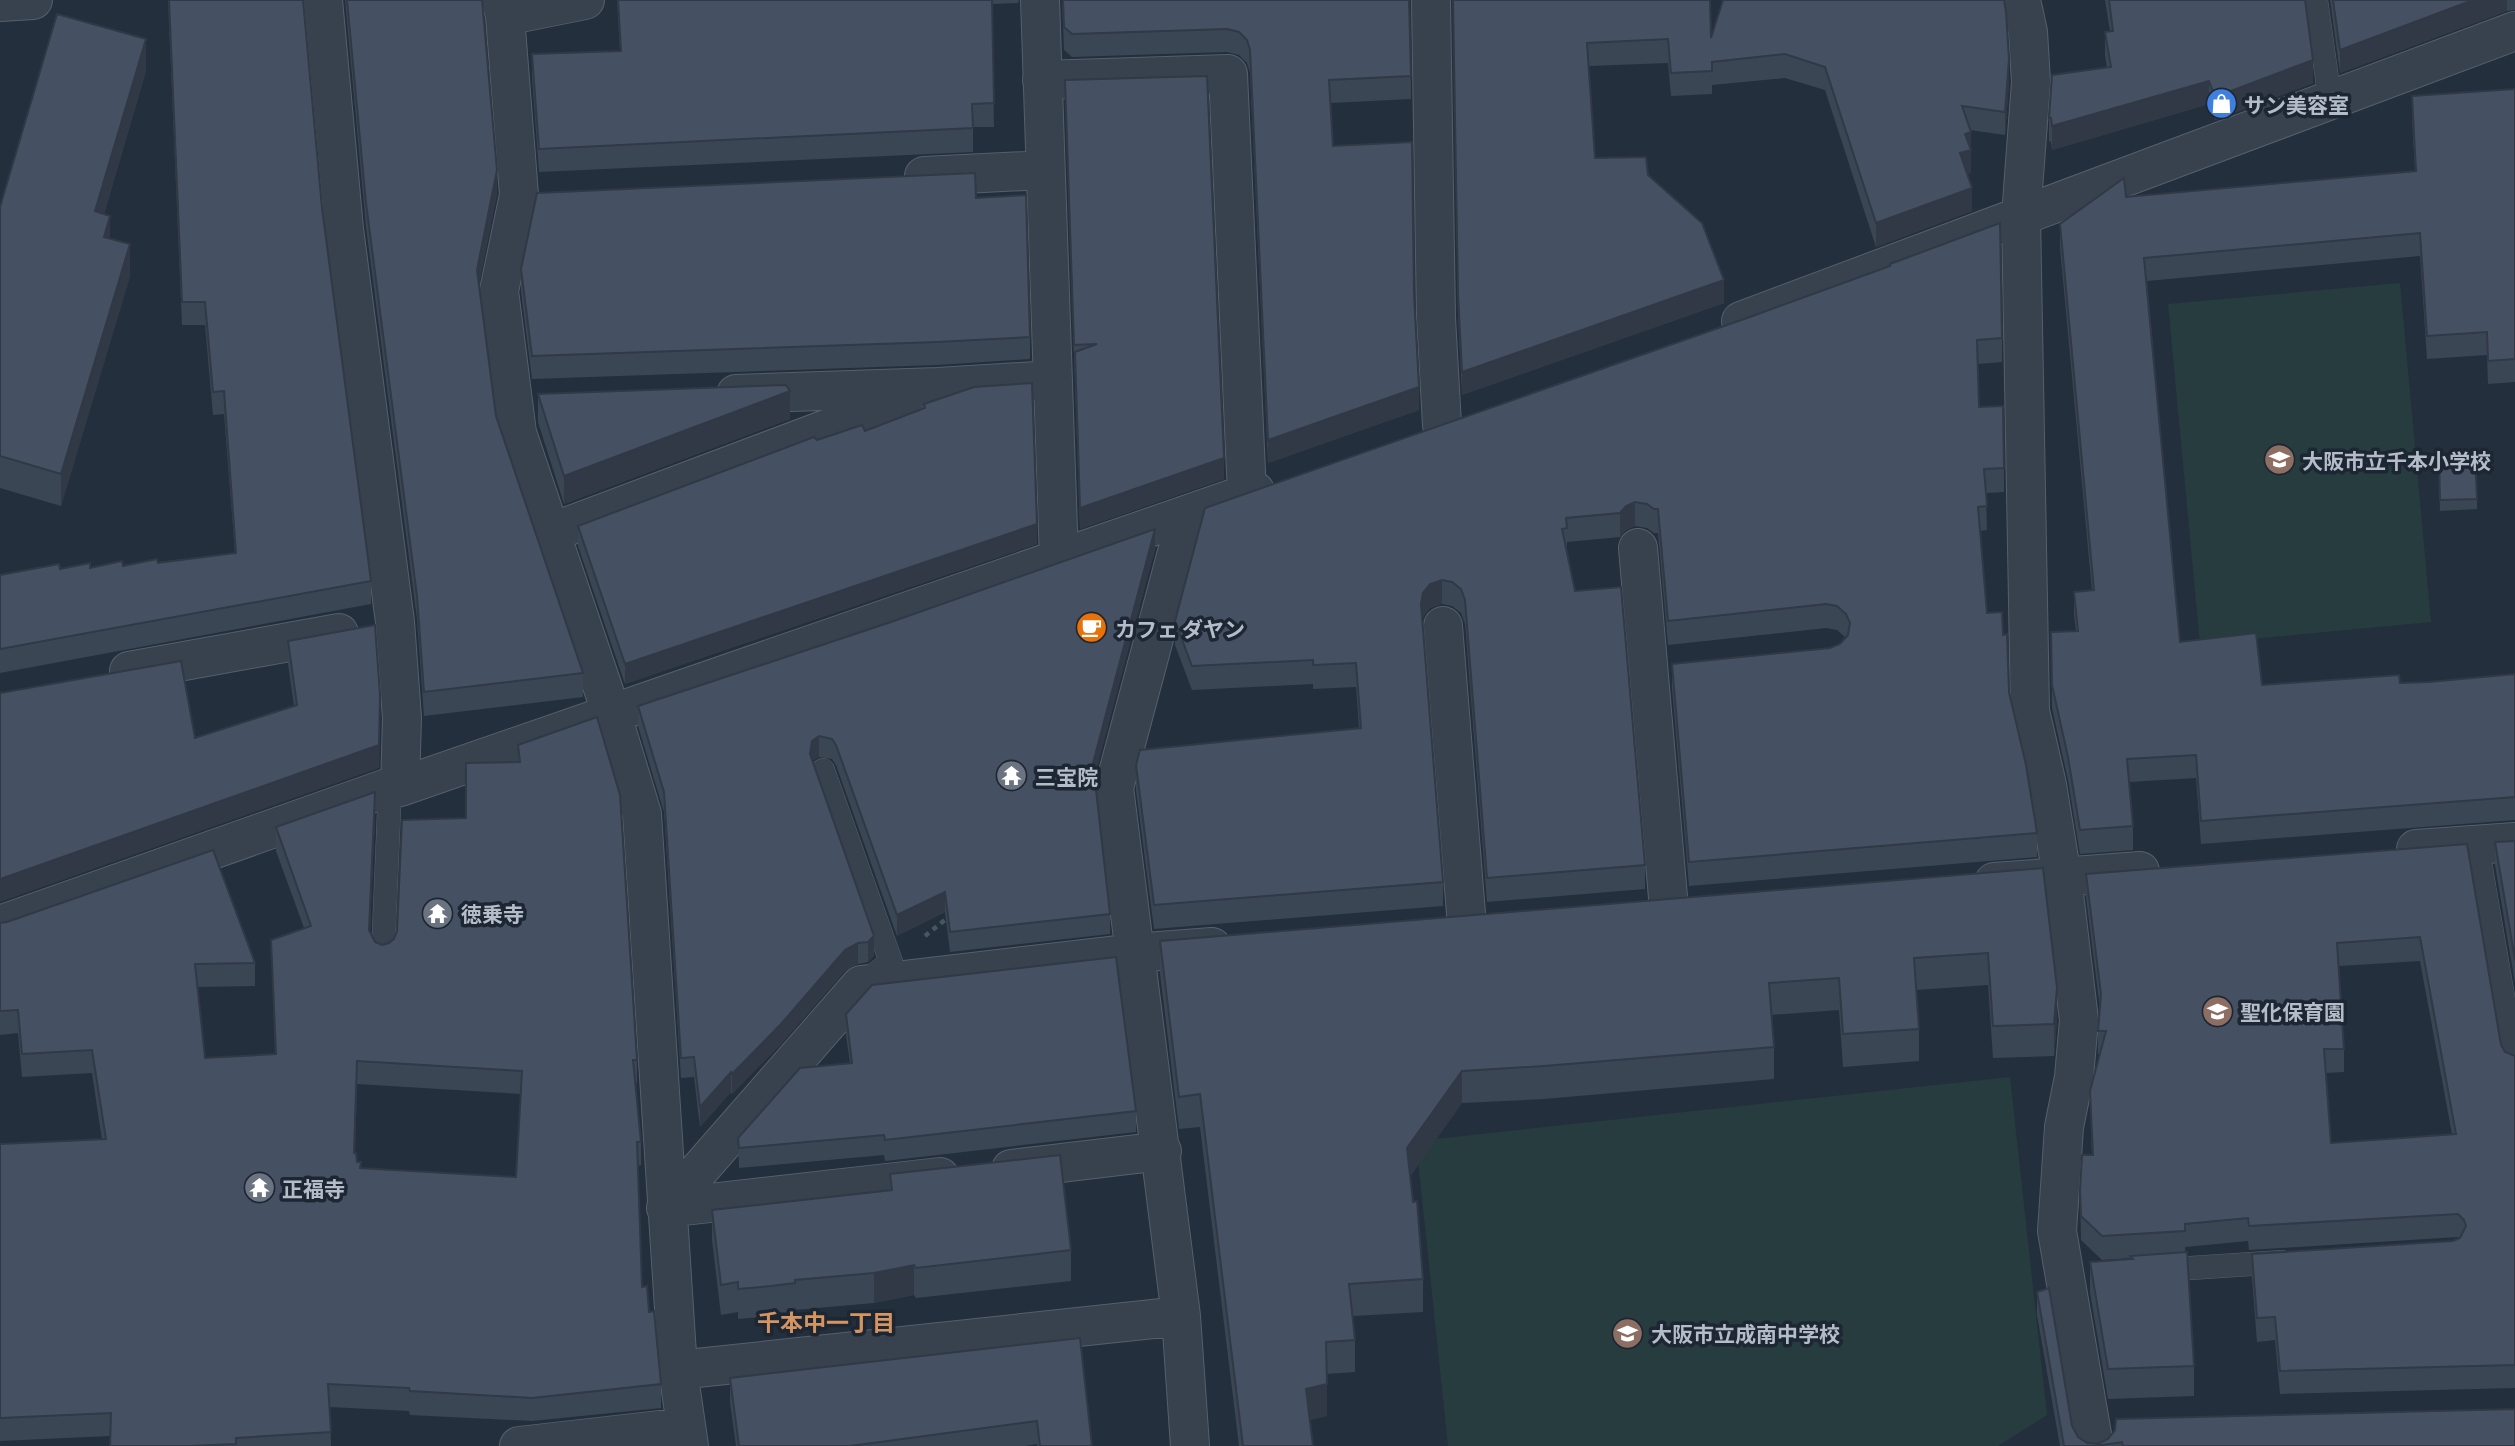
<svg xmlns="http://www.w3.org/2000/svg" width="2515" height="1446" font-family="Commissioner,'Noto Sans JP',sans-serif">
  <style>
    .pitch { fill: #263c3f }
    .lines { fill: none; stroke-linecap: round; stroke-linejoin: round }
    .lane-casing { stroke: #565f6c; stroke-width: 24 }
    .street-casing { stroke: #565f6c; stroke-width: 40 }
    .path { stroke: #44595c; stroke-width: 4.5; stroke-dasharray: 5 5; stroke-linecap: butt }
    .lane { stroke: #38414e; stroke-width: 23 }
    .street { stroke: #38414e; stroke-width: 38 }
    .wall { fill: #3b4654; fill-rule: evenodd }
    .shaded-wall { fill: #303945 }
    .building { fill: #455162; stroke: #303945; stroke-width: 2; fill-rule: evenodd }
    .labels { text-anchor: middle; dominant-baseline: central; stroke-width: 7; stroke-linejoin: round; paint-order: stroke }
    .poi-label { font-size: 21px; font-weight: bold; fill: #b4bcc9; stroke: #1d2633; text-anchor: start }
    .neighbourhood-label { font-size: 23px; font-weight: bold; fill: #d59563; stroke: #1d2633 }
  </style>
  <rect width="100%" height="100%" fill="#242f3e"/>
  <path class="pitch" d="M2400,283L2431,622L2200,644L2168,304Z
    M2010,1077L2047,1415L1998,1446H1448L1416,1141Z"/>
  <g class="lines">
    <defs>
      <path id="lane" d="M2316,0L2330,100
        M823,770L891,962L866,981
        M2477,845L2515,1066
        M383,954L390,787
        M2160,1270L2282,1262"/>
      <path id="street" d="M323,0L344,229L395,622L402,718L400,787
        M501,0L505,16L519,195L499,291L517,433L611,712L642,814L678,1370L689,1446
        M1040,0L1059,560
        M1431,0L1436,318L1442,425
        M2021,0L2028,32L2031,82L2021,216L2030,711L2047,785L2062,877L2079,1020L2074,1077L2064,1127L2057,1231L2094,1446
        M0,2L33,0
        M505,16L585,0
        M1042,80L1228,74L1247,494
        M924,176L1045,170
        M1741,321L2515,31
        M736,394L938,387L1053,380
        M1187,515L1114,788L1181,1316L1190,1446
        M550,533L906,399
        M1638,548L1669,909
        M1443,626L1467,926
        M129,671L339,633
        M2416,849L2515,842
        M1994,882L2140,871
        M0,925L390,787H400L1255,491
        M1011,1169L1162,1151
        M666,1208L861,985L1134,953L1212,947
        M666,1208L940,1177
        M678,1370L1181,1316
        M519,1446L686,1427"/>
    </defs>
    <use href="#lane" class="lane-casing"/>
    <use href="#street" class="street-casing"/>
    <path class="path" d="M925,936L951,915"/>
    <use href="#lane" class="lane"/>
    <use href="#street" class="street"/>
  </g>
  <path class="wall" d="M168,0H303L322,208L371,581V604L0,673V575L60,569L123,566L235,553L224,414L213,415L205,325H182Z
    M345,0H482L497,194L479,284L496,416L583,673V697L424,716L417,619L366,227Z
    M617,0H1019L1018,3L992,4L994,127H973V152L539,172L532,78V54L620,51Z
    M1062,0H1410L1411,99L1331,103L1333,146L1414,295L1419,410L1268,463L1250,73L1247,63L1239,55L1227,52L1072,57L1064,50Z
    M1453,0L2009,82L2005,135L1970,130L1971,173L1967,174L1972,211L1876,247L1825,90L1785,78L1712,85V94L1671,96L1668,63L1589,66L1595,158L1648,175L1724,303L1462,395L1458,317Z
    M2105,0H2305L2313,83L2215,120L2209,104L2052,150L2051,142L2049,141V118L2107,68L2105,55V32L2110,31Z
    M2330,0H2515V10L2507,11L2340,73Z
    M146,71L104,214L110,239L130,276L61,506L0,488V207Z
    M1065,80L1224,479L1080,529L1065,101Z
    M2515,89V382L2488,384L2487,355L2427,359L2420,256L2147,281L2180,642L2262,685L2429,682L2515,674V820L2201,844L2196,778L2129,782L2133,826V850L2080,854L2068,780L2052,708L2051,632L2076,631L2074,615V592L2092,591L2060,248V224L2126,197L2415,171L2412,119V96Z
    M976,198L1030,337V359L937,365L532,379L521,292V269Z
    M1747,318L2002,338V362L1978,364L1979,407L2004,468V492L1986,493L1987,530L1980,531L1987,613L2003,635L2009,692L2037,833V857L1689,886L1672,688V664L1830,648L1840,644L1846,638L1837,630L1826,628L1668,645L1658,533H1654L1647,528L1635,526L1626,530L1620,537L1567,542V552L1575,591L1645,865V889L1487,902L1465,624L1461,613L1452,606L1442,604L1430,608L1423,617V620L1443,882V906L1154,929L1136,790V765L1359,728L1356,687L1313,689V684L1192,690L1175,645V621Z
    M538,394L790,419L564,504L538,422Z
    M924,404L1037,544L625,684L578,546V526L817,440L865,431L924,408Z
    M2439,467L2477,499V509L2440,511Z
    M1155,549L1094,777L1110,914V934L950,952L945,912L897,936L836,765L832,759L819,757L812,761L874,956L868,962L858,964L845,971L781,1044L732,1094L731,1092L700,1127L694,1077L681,1078L664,812L638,726V706Z
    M288,641L380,718L379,768L195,738L294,706L288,664Z
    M518,745L637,1060V1083H635L641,1142V1165L638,1166L642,1287L649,1312L661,1384V1408L532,1421L410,1415L409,1411L330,1407L331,1446H110V1436L0,1441V1144L102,1140L92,1073L22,1077L18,1033L0,1035V923L255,963V986L197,987L205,1058L275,1054L271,940L304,928L276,851V827L375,816L370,932L375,942L382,945L389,943L394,939L466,818L518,763ZM357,1084L521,1094L516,1177L361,1168L357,1162L355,1153Z
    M2515,841V983L2495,865V842Z
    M2467,844L2501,1045L2505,1052L2515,1056V1388L2280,1394L2275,1340L2257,1342L2252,1278V1254L2453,1241L2459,1238L2458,1237L2249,1250L2248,1241L2185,1247L2194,1366V1396L2108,1399L2090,1292V1262L2130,1259V1258L2102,1260L2081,1240L2080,1190L2092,1155L2090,1091L2100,1054H2098V1031L2100,1008L2086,897V874ZM2420,961L2452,1134L2331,1143L2326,1073L2344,1072V1049L2339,966Z
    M2043,868L2057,1020L2054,1056L1993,1058L1988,985L1916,990L1919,1029V1061L1843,1067L1839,1010L1771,1015L1774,1047V1079L1544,1099L1462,1103L1410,1176L1423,1279V1312L1353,1316L1355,1340V1372L1326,1374L1327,1416L1309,1420L1313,1446H1239L1200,1127L1179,1129L1160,973V941Z
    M846,1014L1136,1111V1132L885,1161L884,1155L739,1168L738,1138L850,1063L846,1035Z
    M890,1174L1071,1250V1281L916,1298L914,1295L874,1303L795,1310V1313L771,1316L738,1319V1312L721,1315L712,1240V1210L890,1190Z
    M2037,1292L2072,1426L2078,1437L2087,1443L2098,1444L2515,1409V1446H2060L2037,1315Z
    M1080,1338L1092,1446H1037V1444L1025,1446H736L730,1402V1378Z"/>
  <path class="shaded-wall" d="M2473,0H2507V11L2340,73V50Z
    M146,39V71L95,243V211Z
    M2009,59V82L2005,135V112Z
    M2313,60V83L2215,120V97Z
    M2209,81V104L2052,150V126Z
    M1971,132V173L1960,176V153L1965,134Z
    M497,170V194L477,294V270Z
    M1972,188V211L1876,247V223Z
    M110,216V248L104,237Z
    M130,244V276L61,506V474Z
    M1724,280V303L1462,395V372Z
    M1419,387V410L1268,463V440Z
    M790,391V419L564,504V476Z
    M1224,458V479L1080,529V508Z
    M1635,502V526L1626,530L1620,537V513L1626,506Z
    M1037,524V544L625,684V664Z
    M1155,529V549L1093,783V763Z
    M1442,580V604L1430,608L1423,617L1421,628V604L1423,593L1430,584Z
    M380,695L379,768L0,902V879Z
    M819,736V757L812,761L810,754L812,741Z
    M375,792V816L369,953V930Z
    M945,892V912L897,936V915Z
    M874,936V956L868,962V942Z
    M858,943V964L845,971L781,1044L732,1094V1074L845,950Z
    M2057,988V1020L2054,1056V1024Z
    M1462,1071V1103L1407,1181V1148Z
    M731,1072V1092L700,1127V1107Z
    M914,1265V1295L874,1303V1273Z
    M1327,1384V1416L1306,1421V1389Z"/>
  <path class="building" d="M169,0H303L322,208L371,581L0,649V575L59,564L60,569L90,563V568L122,561L123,566L157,559L158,563L236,553L224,391L213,392L205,302H182Z
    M347,0H482L497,170L477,270L496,416L583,673L424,692L417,596L366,203Z
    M618,0H992L994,103L972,104L973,128L539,149L532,54L621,51Z
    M1063,0H1409L1411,76L1329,80L1333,146L1412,142L1414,295L1419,387L1268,440L1250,50L1247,40L1239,32L1227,29L1072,34L1064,27Z
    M1453,0H1710L1711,38L1723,0H2004L2006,12L2009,59L2005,112L1962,106L1971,132L1965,134L1971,150L1960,153L1972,188L1876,223L1825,67L1785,54L1712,62V71L1671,73L1668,39L1587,43L1595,158L1646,157L1648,175L1702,223L1724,280L1462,372L1458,294Z
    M2109,0H2305L2313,60L2215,97L2209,81L2052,126L2051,118H2049L2052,75L2111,67L2105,32L2113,31Z
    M2333,0H2473L2340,50Z
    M57,14L146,39L95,211L110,216L104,237L130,244L61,474L0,456V207Z
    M1207,76L1224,458L1080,508L1075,352L1097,344L1074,345L1065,80Z
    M2515,89V359L2488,361L2487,332L2427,336L2420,233L2144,258L2180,642L2256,633L2262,685L2399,675L2400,683L2429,682L2515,674V797L2201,821L2196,755L2127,759L2133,826L2080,830L2068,757L2052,685L2051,632L2078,631L2074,592L2094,590L2060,224L2124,178L2126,197L2416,171L2412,96Z
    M975,173L976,198L1026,195L1030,337L937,342L532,356L521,269L537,193Z
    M2000,223L2002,338L1977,340L1979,407L2003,406L2004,468L1984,469L1987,506L1978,507L1987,613L2002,612L2003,635L2007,634L2009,692L2026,765L2037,833L1689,862L1672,664L1830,648L1840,644L1848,635L1850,623L1846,614L1837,606L1826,604L1668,621L1658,509H1654L1647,504L1635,502L1626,506L1620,513L1566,518L1567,528L1562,529L1575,591L1621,587L1645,865L1487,878L1465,600L1461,589L1452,582L1442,580L1430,584L1423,593L1421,604L1443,882L1154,905L1136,765L1140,750L1361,728L1356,663L1313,665V660L1192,666L1175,621L1205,508L1747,318L1890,266V264Z
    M1032,383L1037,524L625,664L578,526L814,437L817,440L862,425L865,431L925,408L924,404L974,387Z
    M786,385L790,391L564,476L538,394Z
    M2475,454L2477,499L2440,500L2439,456Z
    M1155,529L1093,763L1110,914L950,932L945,892L897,915L836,745L832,739L819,736L812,741L810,754L874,936L868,942L858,943L845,950L781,1024L732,1074L731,1072L700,1107L694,1057L681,1058L664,792L638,706L891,622Z
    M375,625L380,695L379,745L0,879V693L181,661L195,738L297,705L288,641Z
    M597,717L620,795L637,1060H633L641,1142H637L642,1287L647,1286L649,1312L654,1311L661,1384L532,1398L410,1391L409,1388L328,1384L331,1432L236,1438V1444L190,1446H110L111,1413L0,1418V1144L106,1139L92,1050L22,1054L18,1010L0,1011V923L7,922L213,850L255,963L195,964L205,1058L276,1054L271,940L311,926L276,827L375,792L369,930L375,942L382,945L389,943L394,939L397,931L402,820L466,818V763L520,762L518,745ZM357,1061L522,1071L516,1177L360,1168L361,1162H357L356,1153H354Z
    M2515,841V960L2495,842Z
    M2467,844L2501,1045L2505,1052L2515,1056V1365L2280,1371L2275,1317L2257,1318L2252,1254L2453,1241L2460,1238L2466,1226L2464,1220L2458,1214L2249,1226L2248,1218L2185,1224V1231L2102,1236L2081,1216L2080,1190L2082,1155H2093L2090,1091L2106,1031H2098L2101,994L2086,874ZM2420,937L2456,1134L2331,1143L2324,1049H2344L2337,943Z
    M2043,868L2057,988L2054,1024L1993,1026L1988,953L1914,958L1919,1029L1843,1034L1839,978L1769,983L1774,1047L1544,1066L1462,1071L1407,1148L1413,1202L1417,1201L1423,1279L1349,1284L1355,1340L1326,1342L1327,1384L1306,1389L1313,1446H1243L1200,1094L1179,1097L1160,941Z
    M1116,957L1136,1111L885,1140L884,1135L739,1148L738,1138L800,1068L852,1063L846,1014L872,985Z
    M1060,1155L1071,1250L916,1268L914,1265L874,1273L795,1280V1283L771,1286L738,1289V1282L721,1285L712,1210L892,1190L890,1174Z
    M2187,1252L2194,1366L2108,1369L2090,1262L2133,1259L2130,1256Z
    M2049,1288L2072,1426L2078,1437L2087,1443L2098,1444L2108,1439L2115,1430L2116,1419L2515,1409V1446H2123L2122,1442L2095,1446H2064L2037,1292Z
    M1080,1338L1092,1446H1040L1037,1421L850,1446H739L730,1378Z"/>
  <defs>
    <symbol id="shop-disc" viewBox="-11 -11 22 22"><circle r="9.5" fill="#3f7fe0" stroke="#1d2633"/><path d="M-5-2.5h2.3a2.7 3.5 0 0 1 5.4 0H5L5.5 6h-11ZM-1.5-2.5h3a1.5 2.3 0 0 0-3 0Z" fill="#fff"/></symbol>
    <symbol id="school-disc" viewBox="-11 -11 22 22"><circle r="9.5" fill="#8d6e63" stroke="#1d2633"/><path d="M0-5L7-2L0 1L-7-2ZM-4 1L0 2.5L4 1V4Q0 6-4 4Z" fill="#fff"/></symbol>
    <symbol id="cafe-disc" viewBox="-11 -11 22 22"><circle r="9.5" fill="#e8710a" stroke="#1d2633"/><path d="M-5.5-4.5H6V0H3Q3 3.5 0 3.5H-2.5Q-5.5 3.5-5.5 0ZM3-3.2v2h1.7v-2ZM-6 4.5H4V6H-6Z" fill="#fff"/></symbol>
    <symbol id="temple-disc" viewBox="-11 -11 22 22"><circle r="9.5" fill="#6b7280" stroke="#1d2633"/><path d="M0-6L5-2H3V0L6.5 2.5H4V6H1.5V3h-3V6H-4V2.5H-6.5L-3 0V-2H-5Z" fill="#fff"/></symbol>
  </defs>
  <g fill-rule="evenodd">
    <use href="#shop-disc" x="2204" y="86" width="35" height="35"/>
    <use href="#school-disc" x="2262" y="442" width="35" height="35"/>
    <use href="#cafe-disc" x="1074" y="610" width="35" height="35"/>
    <use href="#temple-disc" x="994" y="758" width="35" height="35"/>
    <use href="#temple-disc" x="420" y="896" width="35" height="35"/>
    <use href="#school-disc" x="2200" y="994" width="35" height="35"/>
    <use href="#temple-disc" x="242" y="1170" width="35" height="35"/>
    <use href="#school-disc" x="1610" y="1316" width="35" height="35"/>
  </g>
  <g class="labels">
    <g class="poi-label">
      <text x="2244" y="104">サン美容室</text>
      <text x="2302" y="460">大阪市立千本小学校</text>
      <text x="1115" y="628">カフェ ダヤン</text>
      <text x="1035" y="776">三宝院</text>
      <text x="461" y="913">徳乗寺</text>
      <text x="2240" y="1011">聖化保育園</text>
      <text x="282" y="1188">正福寺</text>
      <text x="1651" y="1333">大阪市立成南中学校</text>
    </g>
    <g class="neighbourhood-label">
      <text x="826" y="1322">千本中一丁目</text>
    </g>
  </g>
</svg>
